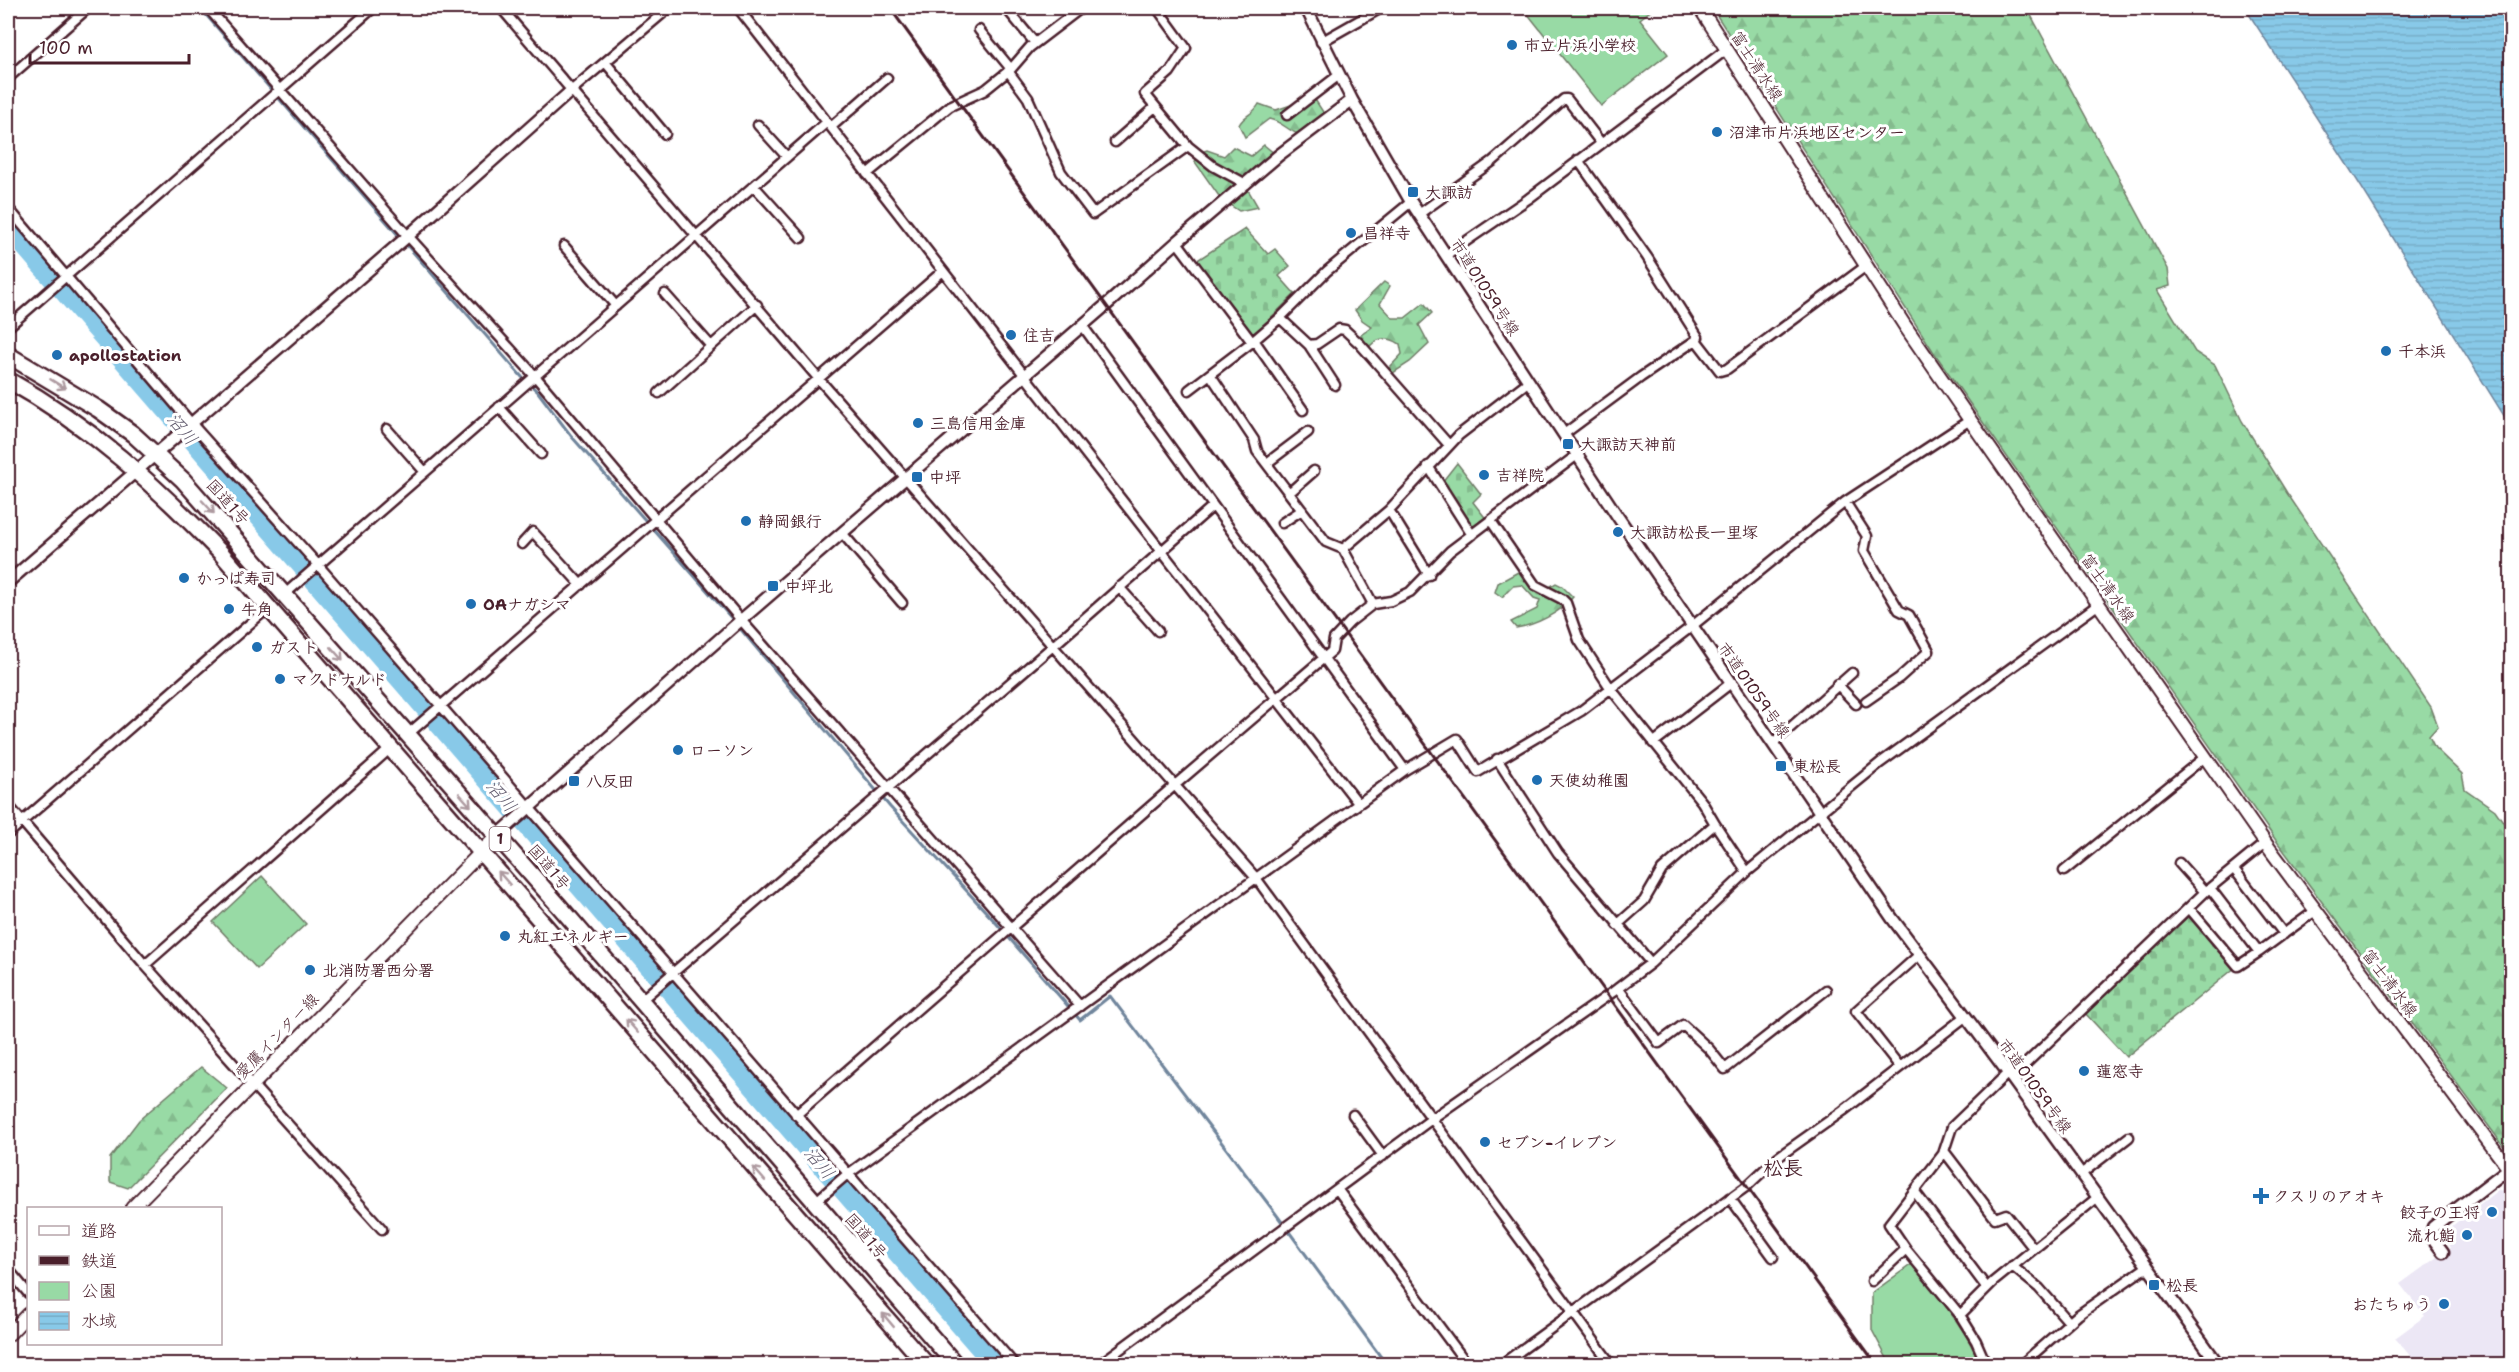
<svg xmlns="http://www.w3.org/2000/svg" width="2519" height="1372" font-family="'Shantell Sans','Klee One',sans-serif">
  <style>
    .built { fill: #ece7f5 }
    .forest { fill: url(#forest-firs); stroke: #717c68; stroke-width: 1.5 }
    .cemetery { fill: url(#cemetery-stones); stroke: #717c68; stroke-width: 1.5 }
    .green { fill: #98daa5; stroke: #717c68; stroke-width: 1.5 }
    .water { fill: url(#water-rules); stroke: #6f859c; stroke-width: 1.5 }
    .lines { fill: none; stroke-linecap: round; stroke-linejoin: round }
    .stream { stroke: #6f859c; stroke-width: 3 }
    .river { stroke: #88c9e8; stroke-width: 20 }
    .minor-casing { stroke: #4a1f2b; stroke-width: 13 }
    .tertiary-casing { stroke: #4a1f2b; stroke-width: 15 }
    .secondary-casing { stroke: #4a1f2b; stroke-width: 16 }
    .trunk-casing { stroke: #4a1f2b; stroke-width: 20 }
    .minor { stroke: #fff; stroke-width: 8 }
    .tertiary { stroke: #fff; stroke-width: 10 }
    .secondary { stroke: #fff; stroke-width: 12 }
    .trunk { stroke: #fff; stroke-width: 15 }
    .rail { stroke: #4a1f2b; stroke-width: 3 }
    .oneway { stroke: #ae9aa0 }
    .poi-dot { fill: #1f6fb2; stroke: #fff; stroke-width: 2 }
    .labels { text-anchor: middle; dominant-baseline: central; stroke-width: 6; stroke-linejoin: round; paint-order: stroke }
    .shield { fill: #fff; stroke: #80626b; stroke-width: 1.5 }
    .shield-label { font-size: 15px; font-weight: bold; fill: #4a1f2b }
    .poi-label { font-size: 16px; font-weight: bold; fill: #4a1f2b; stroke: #fff; text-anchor: start }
    .street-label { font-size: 16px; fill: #4a1f2b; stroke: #fff }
    .water-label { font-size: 18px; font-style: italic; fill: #605a6d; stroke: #fff }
    .quarter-label { font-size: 20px; font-weight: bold; fill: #4a1f2b; stroke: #fff }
  </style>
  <defs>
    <pattern id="forest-firs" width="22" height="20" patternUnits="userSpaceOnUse" patternTransform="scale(1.5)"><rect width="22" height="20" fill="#98daa5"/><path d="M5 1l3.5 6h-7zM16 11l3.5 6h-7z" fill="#84bb8e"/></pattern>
    <pattern id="cemetery-stones" width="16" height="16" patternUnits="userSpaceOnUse" patternTransform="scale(1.5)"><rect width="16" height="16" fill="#98daa5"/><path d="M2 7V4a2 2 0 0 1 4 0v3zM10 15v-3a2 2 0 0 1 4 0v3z" fill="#84bb8e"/></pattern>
    <pattern id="water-rules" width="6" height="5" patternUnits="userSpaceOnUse" patternTransform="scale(1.5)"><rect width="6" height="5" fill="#88c9e8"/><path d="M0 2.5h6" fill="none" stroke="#77acc7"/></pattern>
  </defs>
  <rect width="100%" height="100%" fill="#fff"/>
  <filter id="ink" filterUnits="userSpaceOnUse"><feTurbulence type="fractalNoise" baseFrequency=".0167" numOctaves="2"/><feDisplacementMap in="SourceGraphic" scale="12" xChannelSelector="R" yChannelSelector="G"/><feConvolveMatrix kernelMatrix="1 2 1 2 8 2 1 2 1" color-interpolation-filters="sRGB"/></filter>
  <g filter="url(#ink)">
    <path class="built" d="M2498,1190L2510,1191L2512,1193L2511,1364H2417L2395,1338L2425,1316L2400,1284L2451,1247L2443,1233Z"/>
    <path class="forest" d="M1712,8H2027L2168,269L2170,286L2157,290L2195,352L2215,365L2242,421L2287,493L2431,707L2438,726L2429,736L2435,748L2462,774L2465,789L2495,810L2511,833V1156L2275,839L1933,351Z
      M1310,92L1325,115L1298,134C1287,130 1281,121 1269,119L1245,137L1239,125C1244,115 1253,115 1259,104L1276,110L1297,103Z
      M1264,145L1275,154L1244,183L1258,207L1239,211L1221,199L1195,162L1198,153L1207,150L1224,156L1233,147L1251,156Z
      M1384,282L1390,286L1380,304L1393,318H1405L1424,303L1432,313L1419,325L1429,344L1410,362L1393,373L1389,368L1402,354L1400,344C1389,337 1379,336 1370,346L1358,337L1372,327L1362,320L1355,310Z
      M1520,571L1546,589L1556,583L1562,586L1573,597C1560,613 1536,625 1516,628L1511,622L1537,609L1540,600L1534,598L1522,585L1513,586L1502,597L1495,592L1498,583Z
      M201,1067L227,1088L128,1188L110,1182V1158L139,1120Z"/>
    <path class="cemetery" d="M1245,229L1268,254L1275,249L1290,266L1279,276L1295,294L1254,334L1251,333L1196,261Z
      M1457,463L1481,494L1473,502L1487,520L1474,532L1442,482Z
      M2191,914L2236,967L2126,1057L2084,1012Z"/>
    <path class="green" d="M1523,8H1654L1640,19L1668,54L1601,106Z
      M262,876L306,924L257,969L213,922Z
      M1912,1264C1937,1296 1965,1326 1980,1364H1890L1872,1330V1293Z"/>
    <path class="water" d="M2245,8H2511V427L2357,180Z"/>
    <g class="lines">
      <path class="stream" d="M200,8L522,377L538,392L572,437L734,621
        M738,626L890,807L997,924L1080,1020L1110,996L1276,1214L1386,1364"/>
      <path class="river" d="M8,227L994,1364"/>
      <defs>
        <path id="minor" d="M208,8L408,236L535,376L741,620L1080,1006
          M501,8L818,378L1256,878L1611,1364
          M738,8L1358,803
          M1006,8L1035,43
          M979,30L1011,69
          M1321,42L1381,8
          M605,62L665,134
          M1008,71L1028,98L1061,172L1093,214L1188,146L1145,94L1170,72L1186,48L1157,8
          M8,78L88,8
          M572,90L669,8
          M1287,115L1339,75
          M758,125L787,157
          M831,127L887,78
          M1115,142L1155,107
          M1188,146L1213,166L1246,184
          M1578,160L1647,257L1698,337L1696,340
          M867,174L950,106L985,90L1011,69L1030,47L1081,8
          M754,186L801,238
          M8,208L191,423L318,565L1014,1364
          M1419,214L1493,161L1564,99H1567L1601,143
          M1177,242L1252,342
          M564,246L616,306
          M1446,255L1528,199L1727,49
          M665,294L711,346
          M1280,318L1309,345L1335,385
          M1082,325L1405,770
          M8,327L373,8
          M1254,340L1303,410
          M1309,345L1317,344L1339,329L1345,330L1360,344L1449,445
          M1210,374L1254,440L1257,451L1326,542L1343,549
          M1189,390L1252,342L1280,318L1327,271L1411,202
          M659,393L757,305
          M499,407L541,454
          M387,429L425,472
          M1564,434L1641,377L1696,340L1720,371L1727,369L1866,266
          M1267,463L1308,432
          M1428,466L1472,535
          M1289,493L1314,471
          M1845,502L1867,536L1864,551L1899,610L1909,615L1929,651L1899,678L1866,701
          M1389,510L1429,575
          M1491,521L1535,585L1562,599L1566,603L1579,640L1611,689L1702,802L1715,824
          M1282,523L1302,510
          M843,534L902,603
          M522,544L533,532L581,585
          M1119,587L1158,631
          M285,594L827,122
          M1373,604L1343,549L1389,510L1459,435L1529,381
          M1837,684L1856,704
          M407,735L943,271
          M1653,743L1731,683
          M1773,743L1852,673
          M1497,759L1558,853L1651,963
          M8,805L145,965L382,1229
          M8,834L269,607
          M2179,863L2205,892
          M2234,869L2284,934
          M2064,871L2205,757
          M2210,888L2259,952L2315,911
          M2189,908L2238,966L2259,952
          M1617,925L1644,901L1662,870L1715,824L1747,872
          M145,965L392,747
          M1618,988L1659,1043L1683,1025L1709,1049L1725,1069L1826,990
          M639,1002L1053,646L1213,506
          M1900,1067L1856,1011L1919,955
          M2011,1078L2205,892L2260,847L2266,844
          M796,1115L1175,785L1332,651L1334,639L1350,622L1373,604L1391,601L1410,592L1450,551L1577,455
          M1353,1115L1383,1156
          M1944,1151L1995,1218L2006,1214L2034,1249
          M2081,1174L2129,1137
          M1337,1189L1467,1364
          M1915,1192L1987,1288
          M1730,1198L1773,1257
          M814,1203L844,1177L1405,770L1457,739L1478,772L1581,711L1691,627L1845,502L1970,420
          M2012,1266L2039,1288L2069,1322
          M8,1269L28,1293
          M1872,1281L1906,1249
          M1960,1315L1906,1249L1889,1224L1943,1154L1952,1127L2008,1073
          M1100,1364L1433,1118L1613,992L1651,963L1747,872L1880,763L2099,604
          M1502,1364L1747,1186L1778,1157L1843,1111L1965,1017
          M1986,1364L1976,1341L1960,1315L1993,1282L2098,1197
          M2022,1364L2078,1315L2148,1266"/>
        <path id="tertiary" d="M1306,8L1352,100L1411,202L1618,517L1892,918L2008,1073L2218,1364
          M8,582L408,236L572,90
          M497,836L741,620L1112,300L1177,242L1279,155L1352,100
          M2443,1252L2431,1236L2433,1227L2508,1169"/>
        <path id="secondary" d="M1700,8L1905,326L1970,420L2266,844L2512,1173
          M132,1208L497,836
          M8,1335L28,1314"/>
        <path id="trunk" d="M8,355L98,409L133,434L183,480L560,907L955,1364
          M8,380C91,426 155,485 220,552L926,1364"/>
      </defs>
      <use href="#minor" class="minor-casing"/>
      <use href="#tertiary" class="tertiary-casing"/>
      <use href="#secondary" class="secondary-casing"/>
      <use href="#trunk" class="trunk-casing"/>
      <use href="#minor" class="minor"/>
      <use href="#tertiary" class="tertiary"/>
      <use href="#secondary" class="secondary"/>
      <use href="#trunk" class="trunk"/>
      <path class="rail" d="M890,8L1876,1364"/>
    </g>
    <defs><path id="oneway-shaft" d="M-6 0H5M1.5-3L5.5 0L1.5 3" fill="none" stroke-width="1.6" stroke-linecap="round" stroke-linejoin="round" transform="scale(1.5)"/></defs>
    <g class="oneway">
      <use href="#oneway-shaft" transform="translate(58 384) rotate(32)"/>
      <use href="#oneway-shaft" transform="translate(208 507) rotate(47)"/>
      <use href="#oneway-shaft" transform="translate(337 654) rotate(49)"/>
      <use href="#oneway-shaft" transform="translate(465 800) rotate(48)"/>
      <use href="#oneway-shaft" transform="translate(504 878) rotate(-131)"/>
      <use href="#oneway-shaft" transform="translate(632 1026) rotate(-131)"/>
      <use href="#oneway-shaft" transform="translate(759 1174) rotate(-131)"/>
      <use href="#oneway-shaft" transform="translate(888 1320) rotate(-130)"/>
    </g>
  </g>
  <g class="poi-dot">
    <circle cx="1512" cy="45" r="6"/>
    <circle cx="1717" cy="132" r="6"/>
    <rect x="1407" y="186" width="12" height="12" rx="3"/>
    <circle cx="1351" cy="233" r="6"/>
    <circle cx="1011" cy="335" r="6"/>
    <circle cx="2386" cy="351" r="6"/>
    <circle cx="57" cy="355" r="6"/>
    <circle cx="918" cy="423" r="6"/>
    <rect x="1562" y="438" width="12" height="12" rx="3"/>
    <circle cx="1484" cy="475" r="6"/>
    <rect x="911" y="471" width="12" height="12" rx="3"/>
    <circle cx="746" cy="521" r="6"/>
    <circle cx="1618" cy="532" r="6"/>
    <circle cx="184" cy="578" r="6"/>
    <rect x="767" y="580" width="12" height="12" rx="3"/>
    <circle cx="471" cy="604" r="6"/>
    <circle cx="229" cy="609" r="6"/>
    <circle cx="257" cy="647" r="6"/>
    <circle cx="280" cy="679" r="6"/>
    <circle cx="678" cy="750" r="6"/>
    <rect x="1775" y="760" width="12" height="12" rx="3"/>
    <circle cx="1537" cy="780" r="6"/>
    <rect x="568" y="775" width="12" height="12" rx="3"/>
    <circle cx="505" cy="936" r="6"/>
    <circle cx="310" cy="970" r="6"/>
    <circle cx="2084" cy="1071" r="6"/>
    <circle cx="1485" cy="1142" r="6"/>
    <path d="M2258 1187h6v6h6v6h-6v6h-6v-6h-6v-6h6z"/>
    <circle cx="2492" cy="1212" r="6"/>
    <circle cx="2467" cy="1235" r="6"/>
    <rect x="2148" y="1279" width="12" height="12" rx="3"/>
    <circle cx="2444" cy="1304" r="6"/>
  </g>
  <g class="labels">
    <rect class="shield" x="489.5" y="827" width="21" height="24" rx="4.5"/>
    <g class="shield-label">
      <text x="500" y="839">1</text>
    </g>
    <g class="poi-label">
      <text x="1524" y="45">市立片浜小学校</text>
      <text x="1729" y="132">沼津市片浜地区センター</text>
      <text x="1425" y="192">大諏訪</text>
      <text x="1363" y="233">昌祥寺</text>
      <text x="1023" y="335">住吉</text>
      <text x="2398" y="351">千本浜</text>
      <text x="69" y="355">apollostation</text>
      <text x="930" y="423">三島信用金庫</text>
      <text x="1580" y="444">大諏訪天神前</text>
      <text x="1496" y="475">吉祥院</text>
      <text x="929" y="477">中坪</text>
      <text x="758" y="521">静岡銀行</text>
      <text x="1630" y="532">大諏訪松長一里塚</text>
      <text x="196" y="578">かっぱ寿司</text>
      <text x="785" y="586">中坪北</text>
      <text x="483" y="604">OAナガシマ</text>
      <text x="241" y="609">牛角</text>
      <text x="269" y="647">ガスト</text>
      <text x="292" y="679">マクドナルド</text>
      <text x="690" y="750">ローソン</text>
      <text x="1793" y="766">東松長</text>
      <text x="1549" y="780">天使幼稚園</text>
      <text x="586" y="781">八反田</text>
      <text x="517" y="936">丸紅エネルギー</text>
      <text x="322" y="970">北消防署西分署</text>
      <text x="2096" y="1071">蓮窓寺</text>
      <text x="1497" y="1142">セブン-イレブン</text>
      <text x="2273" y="1196">クスリのアオキ</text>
      <text x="2480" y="1212" text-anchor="end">餃子の王将</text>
      <text x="2455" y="1235" text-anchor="end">流れ鮨</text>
      <text x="2166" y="1285">松長</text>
      <text x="2432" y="1304" text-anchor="end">おたちゅう</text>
    </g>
    <g class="street-label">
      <text transform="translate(1757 66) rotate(57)">富士清水線</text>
      <text transform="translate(1485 287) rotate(57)">市道01059号線</text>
      <text transform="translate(228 502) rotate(48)">国道1号</text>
      <text transform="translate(2108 588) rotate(55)">富士清水線</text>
      <text transform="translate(1754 690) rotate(55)">市道01059号線</text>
      <text transform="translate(549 867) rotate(49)">国道1号</text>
      <text transform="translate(2390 983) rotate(53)">富士清水線</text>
      <text transform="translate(277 1036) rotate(-46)">愛鷹インター線</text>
      <text transform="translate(2035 1086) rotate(54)">市道01059号線</text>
      <text transform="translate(866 1236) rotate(49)">国道1号</text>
    </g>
    <g class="water-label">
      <text transform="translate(182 429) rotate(49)">沼川</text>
      <text transform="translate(501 796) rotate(49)">沼川</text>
      <text transform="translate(819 1163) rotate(49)">沼川</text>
    </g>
    <g class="quarter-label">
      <text x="1783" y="1168">松長</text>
    </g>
  </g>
  <rect width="2519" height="1372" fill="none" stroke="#fff" stroke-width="30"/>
  <rect x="15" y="15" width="2489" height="1342" fill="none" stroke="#4a1f2b" stroke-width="2" filter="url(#ink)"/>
  <rect x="27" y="1207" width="195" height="138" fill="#ffffff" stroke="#b7a5aa" stroke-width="1.5"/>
  <rect x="39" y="1226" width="30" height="9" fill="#ffffff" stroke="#b7a5aa" stroke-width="1.5"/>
  <text x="81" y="1237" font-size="18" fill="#4a1f2b">道路</text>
  <rect x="39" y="1256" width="30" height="9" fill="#4a1f2b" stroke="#b7a5aa" stroke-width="1.5"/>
  <text x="81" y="1267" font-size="18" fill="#4a1f2b">鉄道</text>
  <rect x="39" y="1282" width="30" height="18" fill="#98daa5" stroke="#b7a5aa" stroke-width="1.5"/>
  <text x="81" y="1297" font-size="18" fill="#4a1f2b">公園</text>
  <rect x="39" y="1312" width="30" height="18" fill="url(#water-rules)" stroke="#b7a5aa" stroke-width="1.5"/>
  <text x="81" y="1327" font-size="18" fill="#4a1f2b">水域</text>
  <path d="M30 54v9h159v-9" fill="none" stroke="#4a1f2b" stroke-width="3"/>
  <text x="39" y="54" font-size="18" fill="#4a1f2b" stroke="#ffffff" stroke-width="4.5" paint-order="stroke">100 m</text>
</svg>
